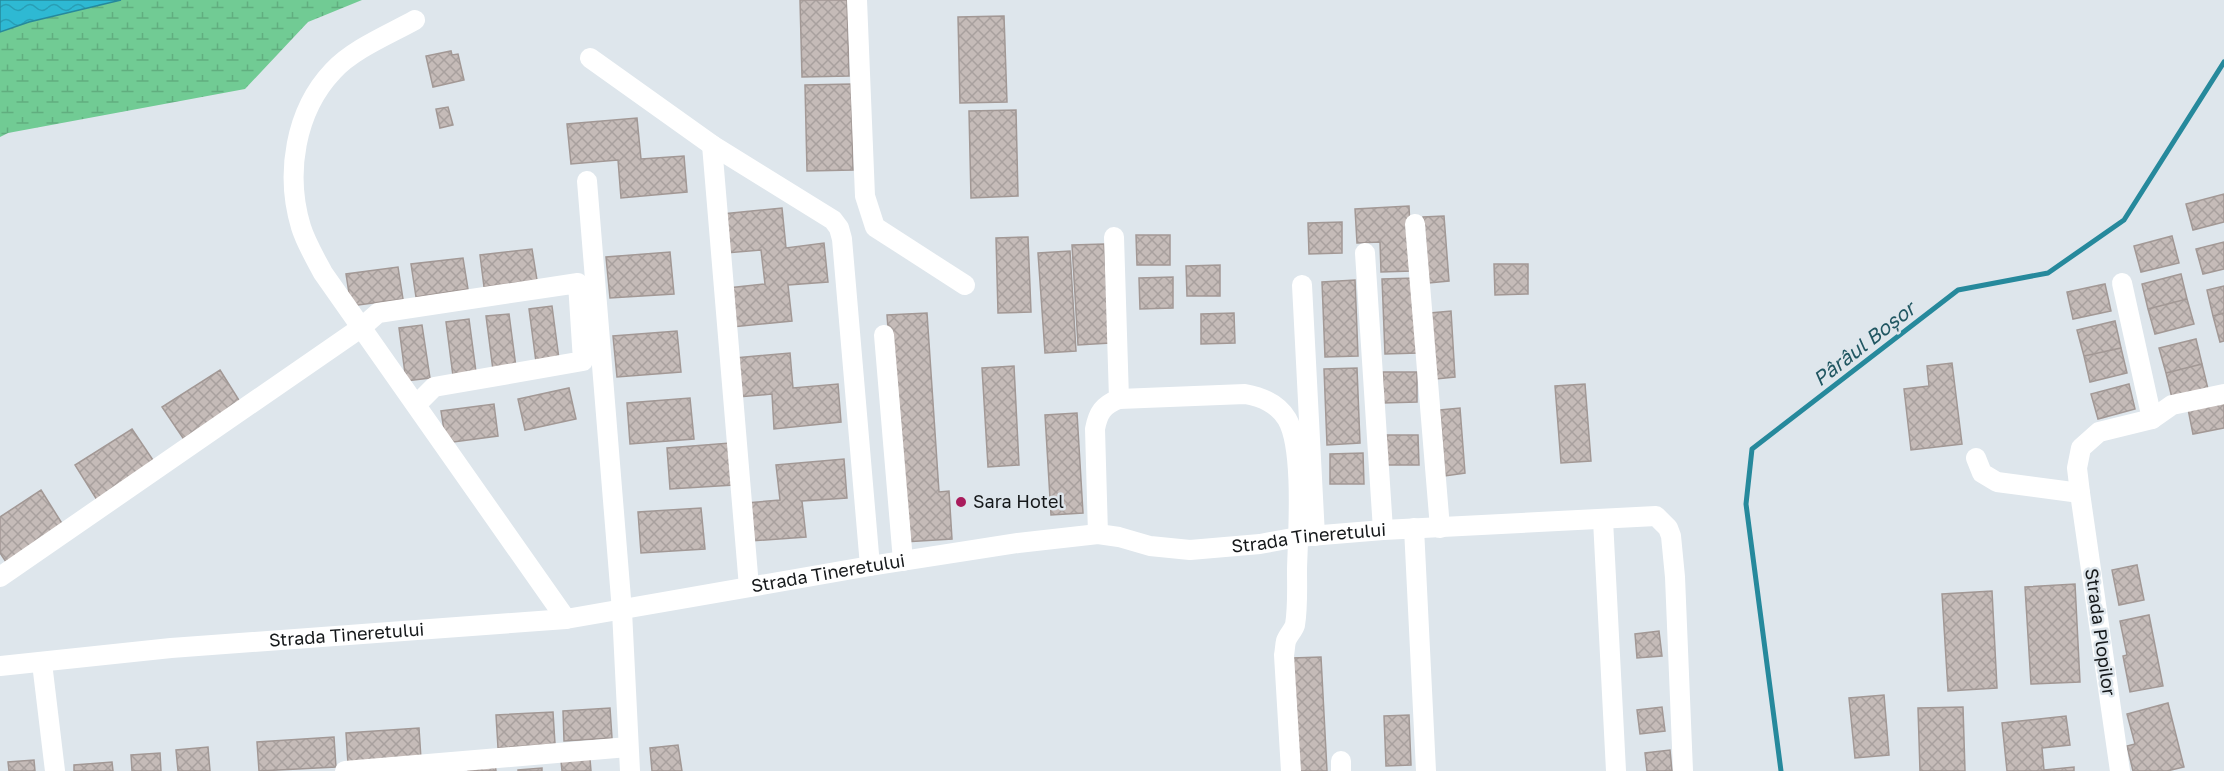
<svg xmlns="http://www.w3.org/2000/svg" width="2224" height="771" font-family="'Golos Text',sans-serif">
  <defs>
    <pattern id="wetland-marsh" width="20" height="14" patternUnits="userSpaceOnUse" patternTransform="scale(1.5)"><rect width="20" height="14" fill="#71cb94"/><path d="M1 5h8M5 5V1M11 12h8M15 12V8" fill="none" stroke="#61ae7f"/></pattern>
    <pattern id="water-waves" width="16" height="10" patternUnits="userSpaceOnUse" patternTransform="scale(1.5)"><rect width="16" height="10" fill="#2eb9d3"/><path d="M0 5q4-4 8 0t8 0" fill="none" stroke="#289eb5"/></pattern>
    <pattern id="building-cross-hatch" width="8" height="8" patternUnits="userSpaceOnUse" patternTransform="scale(1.5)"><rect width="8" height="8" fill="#c5bbb8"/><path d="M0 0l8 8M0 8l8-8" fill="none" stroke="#a8a09e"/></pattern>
  </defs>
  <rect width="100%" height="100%" fill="#dee6ec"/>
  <path fill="url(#wetland-marsh)" d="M0 0H362L308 22 245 89 8 133 0 137Z"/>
  <path fill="url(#water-waves)" stroke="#26899c" stroke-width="1.5" d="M0 0H121L29 22 0 32Z"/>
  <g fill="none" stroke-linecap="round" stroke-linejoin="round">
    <path stroke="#26899c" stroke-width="5" d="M1781 771 1746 504 1752 449 1958 290 2048 273 2124 220 2224 62"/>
  </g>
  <path fill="url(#building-cross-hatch)" stroke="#a29895" stroke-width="1.5" d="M800 0H847L849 76 802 77Z
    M1004 16 1007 102 960 103 958 17Z
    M451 51 452 55 458 54 464 80 433 87 426 56Z
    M851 84 853 170 807 171 805 85Z
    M448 107 453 125 440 128 436 109Z
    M1016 110 1018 196 971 198 969 111Z
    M637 118 641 159 684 156 687 192 621 198 618 160 571 164 567 124Z
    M2224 194V222L2193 230 2186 204Z
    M1409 206 1412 271 1381 272 1380 242 1357 243 1355 209Z
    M782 208 786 248 824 243 828 282 788 285 792 321 732 327 728 288 765 284 761 250 726 253 722 214Z
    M1444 216 1449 281 1429 283 1423 217Z
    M1342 222V253L1309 254 1308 223Z
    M1136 235H1170V265H1137Z
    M2172 236 2179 263 2141 272 2134 246Z
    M1028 237 1031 312 998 313 996 238Z
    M2224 242V269L2203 274 2196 249Z
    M1104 244 1110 343 1078 345 1072 245Z
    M532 249 537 280 484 287 480 255Z
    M1070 251 1076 351 1045 353 1038 253Z
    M670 252 674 294 610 298 606 257Z
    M463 258 468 289 416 297 411 264Z
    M1494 264H1528V294L1495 295Z
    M1220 265V296H1187L1186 266Z
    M398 267 403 299 351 306 346 274Z
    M2181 274 2187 299 2148 309 2142 284Z
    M1173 277V308L1140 309 1139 278Z
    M1415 278 1418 353 1385 354 1382 279Z
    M1355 280 1358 356 1325 357 1322 282Z
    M2105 284 2111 311 2073 319 2067 292Z
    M2224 286V313L2213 316 2207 290Z
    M2187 299 2194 324 2155 334 2148 309Z
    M552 306 559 359 536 362 529 309Z
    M1451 311 1455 377 1436 379 1430 313Z
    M927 313 939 492 949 491 952 539 904 542 887 315Z
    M1234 313 1235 343 1201 344V314Z
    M2224 313V341L2220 342 2213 316Z
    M509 314 516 367 493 370 486 316Z
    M469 319 476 372 453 376 446 322Z
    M2115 321 2121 348 2084 356 2077 330Z
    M422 325 430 378 406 381 399 328Z
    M677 331 681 372 617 377 613 336Z
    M2196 339 2202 364 2166 373 2159 348Z
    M2121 348 2127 373 2090 382 2084 356Z
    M790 353 793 388 838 384 841 422 774 429 772 394 738 397 735 358Z
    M1952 363 1962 444 1911 450 1904 389 1929 386 1927 366Z
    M2202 364 2208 389 2172 398 2166 373Z
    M1014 366 1019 465 988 467 982 368Z
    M1357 368 1360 443 1327 445 1324 369Z
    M220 370 242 405 185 441 162 407Z
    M1383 372H1417V402L1383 403Z
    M1585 384 1591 461 1561 463 1555 386Z
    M2129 384 2135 409 2098 419 2091 394Z
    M569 388 576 419 525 430 518 399Z
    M690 398 694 439 630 444 627 403Z
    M2224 401V428L2193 434 2188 409Z
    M494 404 498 436 446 443 441 411Z
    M1460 408 1465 473 1445 476 1440 410Z
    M1077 413 1083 513 1051 515 1045 415Z
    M132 429 155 463 97 500 75 465Z
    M1385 435H1418L1419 465H1385Z
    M730 443 734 485 670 489 667 448Z
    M1363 453 1364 484H1330V454Z
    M844 459 847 498 802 501 806 537 750 541 746 503 780 500 776 465Z
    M41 490 63 525 6 562 0 553V517Z
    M701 508 705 549 641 553 638 512Z
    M2137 565 2144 600 2119 605 2112 570Z
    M2075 584 2080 682 2031 684 2025 587Z
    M1992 591 1997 688 1948 691 1942 594Z
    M2149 615 2163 686 2130 692 2123 656 2127 655 2120 621Z
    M1659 631 1662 656 1637 658 1635 634Z
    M1321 657 1327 771H1298L1292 658Z
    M1884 695 1889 755 1855 758 1849 698Z
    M2168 703 2184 767 2167 771H2133L2127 746 2135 744 2127 714Z
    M1662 707 1665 731 1640 734 1637 710Z
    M1963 707 1965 771H1920L1918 708Z
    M610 708 612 738 564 741 563 711Z
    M553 712 555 744 498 748 496 715Z
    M1409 715 1411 765 1386 766 1384 716Z
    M2066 716 2070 745 2042 748 2044 770 2074 767V771H2007L2002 723Z
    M419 728 421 759 348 764 346 733Z
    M334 737 336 767 259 771 257 742Z
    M678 745 682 771H652L650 748Z
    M208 747 210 771H178L176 750Z
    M1670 750 1672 771H1647L1645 753Z
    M160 753 161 771H132L131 755Z
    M590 759 591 771H562L561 761Z
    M34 760 35 771H9L8 762Z
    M112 762 113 771H74V765Z
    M495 763 496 771H468V766Z
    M542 768V771H518V770Z"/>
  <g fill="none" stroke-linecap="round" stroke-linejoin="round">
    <g stroke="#fff" stroke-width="20">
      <path d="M857 0 865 196 875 227 965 285"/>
      <path d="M415 20C390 34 353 49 333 71 295 111 285 174 301 227 306 243 315 258 323 273L566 619"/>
      <path d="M590 58 712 145 833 220 839 228 842 239 870 566"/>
      <path d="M712 145 749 587"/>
      <path d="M587 181 622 611 630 771"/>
      <path d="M1415 224 1440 528"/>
      <path d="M1114 237 1119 399"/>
      <path d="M1365 253 1383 530"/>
      <path d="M2122 283 2152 419"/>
      <path d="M1302 285 1315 536"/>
      <path d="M884 335 903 561"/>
      <path d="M1976 458 1982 473 1997 482 2080 493"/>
      <path d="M1603 520 1616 771"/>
      <path d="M1414 528 1426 771"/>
      <path d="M1098 534 1095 429C1098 413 1103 405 1119 399L1245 394C1262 397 1277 403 1287 419 1304 448 1298 533 1297 569 1297 588 1298 607 1295 625 1293 631 1288 635 1286 641 1285 645 1285 650 1284 655L1291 771"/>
      <path d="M0 577 362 327 378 313 578 283 583 361 434 387 417 404"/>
      <path d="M42 663 55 771"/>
      <path id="s1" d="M0 666 171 648 566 619 870 566 1018 543 1098 534 1119 537 1150 546 1190 550 1260 544 1298 537 1383 530 1656 516 1668 528 1671 536 1675 577 1683 771"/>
      <path d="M1341 761V771"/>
      <path d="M345 771 628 747"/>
      <path d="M2120 771 2080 493 2077 468 2081 448 2099 432 2152 419 2172 405 2224 394"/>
    </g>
  </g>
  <circle fill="#a91c5c" stroke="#dee6ec" stroke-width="2" cx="961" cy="502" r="6"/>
  <g text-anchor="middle" stroke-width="5" stroke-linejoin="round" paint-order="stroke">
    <g font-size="18" fill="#15181a" stroke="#dee6ec" text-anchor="start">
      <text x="973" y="508">Sara Hotel</text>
    </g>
    <g font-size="18" fill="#15181a" stroke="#dee6ec">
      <text dy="6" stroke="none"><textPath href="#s1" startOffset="1320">Strada Tineretului</textPath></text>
      <text dy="6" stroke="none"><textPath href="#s1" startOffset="834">Strada Tineretului</textPath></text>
      <text transform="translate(2100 632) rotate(82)" y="6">Strada Plopilor</text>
      <text dy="6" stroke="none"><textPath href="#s1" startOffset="348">Strada Tineretului</textPath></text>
    </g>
    <g font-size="20" font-style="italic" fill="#215762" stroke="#dee6ec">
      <text transform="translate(1864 344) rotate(-38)" y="7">Pârâul Boșor</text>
    </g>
  </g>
</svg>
